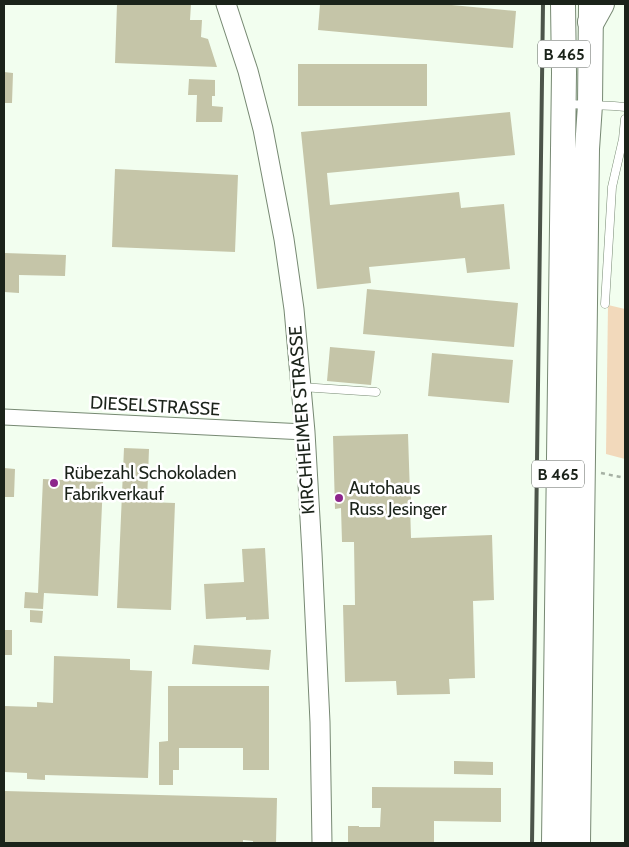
<svg xmlns="http://www.w3.org/2000/svg" width="629" height="847" font-family="Cabin,sans-serif">
  <rect width="100%" height="100%" fill="#f2feef"/>
  <path fill="#f2d9bb" d="M608 305 625 309V459L606 454Z"/>
  <path fill="#c5c5a8" d="M117 4H191L190 20H202L201 37 208 39 217 67 115 63Z
    M320 4H441L516 11 513 48 318 30Z
    M298 64H427V106H298Z
    M4 72 13 73 12 103H4Z
    M189 79 215 80V96H212V106L223 107 222 122H196L197 95H188Z
    M510 112 515 155 327 173 330 205 459 192 461 208 504 204 510 269 467 273 465 258 369 267 371 283 317 289 301 132Z
    M115 169 238 175 235 252 112 247Z
    M4 253 66 255 65 276 19 275V293L4 292Z
    M367 289 518 303 514 347 363 334Z
    M330 347 375 351 371 385 327 381Z
    M432 353 513 360 509 403 428 396Z
    M408 434 410 495H411V504H410L411 538 492 535 494 600 473 601 475 678 449 679 450 694 397 695 396 681 345 682 343 605H355L354 542H342L341 508 335 509 333 436Z
    M124 448 149 449 147 502 175 503 171 610 117 608Z
    M4 468 15 469 14 497H4Z
    M43 479 103 482 98 596 44 593 43 609 24 608 25 592 38 593Z
    M265 548 269 619 246 620V617L206 619 204 584 244 582 242 549Z
    M30 610 43 611 42 623 30 622Z
    M4 630H12V655H4Z
    M194 645 271 650 269 670 192 664Z
    M54 656 130 659V670L152 671 148 778 45 775V780L27 779V773L4 772V706L37 707V702L53 703Z
    M168 686H269V770H243V748H179V770H173V785H159V742L168 741Z
    M454 761 493 762V775L454 774Z
    M372 787 501 788V822L434 821V843H348V826H359V827H380L381 808H372Z
    M4 791 277 798 276 843H253V841L243 840V843H4Z"/>
  <g fill="none" stroke-linecap="round" stroke-linejoin="round">
    <g stroke="#778973" stroke-width="9">
      <path id="service" d="M567 104 614 106 625 107
        M605 304 612 187 623 139 625 119
        M301 387 376 392"/>
    </g>
    <g stroke="#778973" stroke-width="17">
      <path id="minor" d="M4 417 305 432"/>
    </g>
    <g stroke="#778973" stroke-width="21">
      <path id="tertiary" d="M226 4 248 71 263 129 284 239 294 309 305 432 312 553 320 722 322 843"/>
    </g>
    <g stroke="#778973" stroke-width="26">
      <path id="primary" d="M554 843 564 73 563 4
        M578 843 587 149 590 105 591 4"/>
    </g>
    <g stroke="#778973" stroke-width="28">
      <path id="motorway" d="M591 22 601 4"/>
    </g>
    <path stroke="#a6b1a4" stroke-width="2.5" stroke-dasharray="4 4" stroke-linecap="butt" d="M601 473 625 478"/>
    <use href="#service" stroke="#fff" stroke-width="8"/>
    <use href="#minor" stroke="#fff" stroke-width="15"/>
    <use href="#tertiary" stroke="#fff" stroke-width="19"/>
    <use href="#primary" stroke="#fff" stroke-width="24"/>
    <use href="#motorway" stroke="#fff" stroke-width="26"/>
    <path stroke="#4b5449" stroke-width="4" d="M532 843 543 4"/>
  </g>
  <g fill="#8d268c" stroke="#fff" stroke-width="2">
    <circle cx="54" cy="483" r="5"/>
    <circle cx="339" cy="498" r="5"/>
  </g>
  <g text-anchor="middle" stroke-width="5" stroke-linejoin="round" paint-order="stroke">
    <g fill="#fff" stroke="#5f655f" stroke-width="1">
      <rect x="538" y="40.5" width="52" height="27" rx="4"/>
      <rect x="532" y="460.5" width="52" height="27" rx="4"/>
    </g>
    <g font-size="16" font-weight="bold" fill="#1b231a">
      <text x="564" y="60">B 465</text>
      <text x="558" y="480">B 465</text>
    </g>
    <g font-size="18" fill="#1b231a" stroke="#fff">
      <text transform="translate(155 406) rotate(3)" y="6">DIESELSTRASSE</text>
      <text transform="translate(302 420) rotate(-94)" y="6">KIRCHHEIMER STRASSE</text>
    </g>
    <g font-size="18" fill="#1b231a" stroke="#fff" text-anchor="start">
      <text x="64" y="479">Rübezahl Schokoladen<tspan x="64" dy="21">Fabrikverkauf</tspan></text>
      <text x="349" y="494">Autohaus<tspan x="349" dy="21">Russ Jesinger</tspan></text>
    </g>
  </g>
  <rect width="629" height="847" fill="none" stroke="#1b231a" stroke-width="10"/>
</svg>
